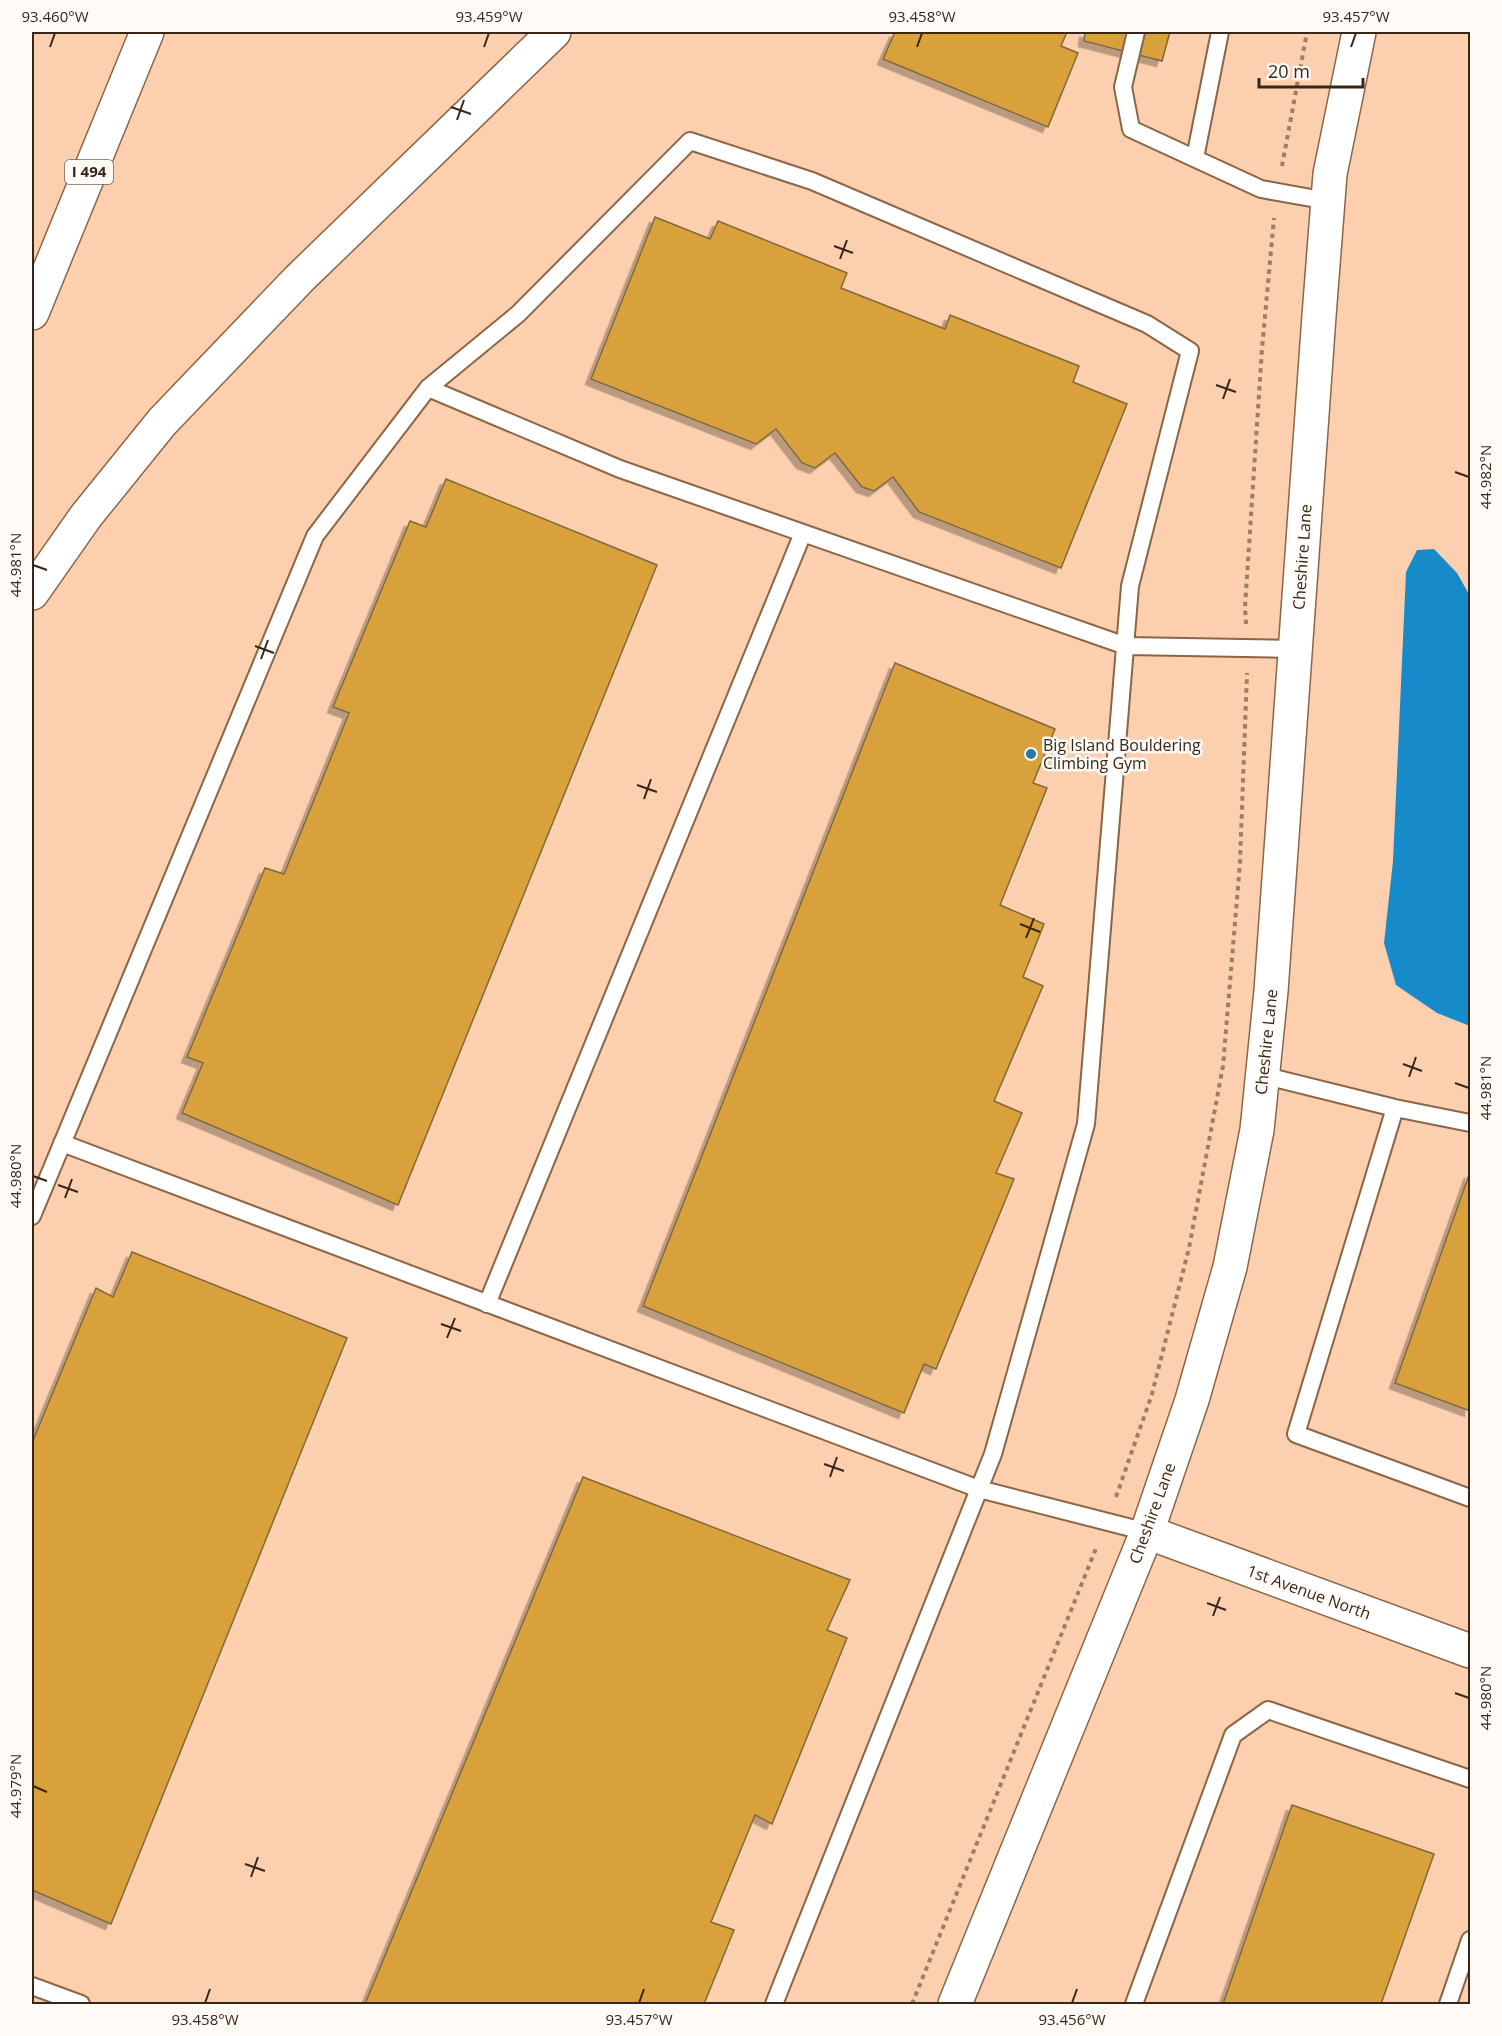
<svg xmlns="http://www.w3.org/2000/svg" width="1502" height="2036" font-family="'Open Sans',sans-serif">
  <defs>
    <filter id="shadow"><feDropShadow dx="-5.5" dy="5.5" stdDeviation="0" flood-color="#0004"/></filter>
  </defs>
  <rect width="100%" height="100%" fill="#fcd0ae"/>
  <path fill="#178bc9" d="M1434 549 1457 573 1470 596V1026L1437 1013 1396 985 1384 943 1393 861 1406 572 1417 550Z"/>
  <path fill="#d8a13b" stroke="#81683d" stroke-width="1.5" filter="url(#shadow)" d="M895 32H1067L1061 46 1078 53 1048 127 883 59Z
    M1085 32H1170L1162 61 1084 41Z
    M655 217 710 239 718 221 847 273 841 288 945 329 950 315 1079 366 1073 382 1127 404 1061 568 919 512 893 477 874 491 862 487 835 453 815 468 802 463 776 429 756 444 591 379Z
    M446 479 657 565 398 1205 182 1113 203 1063 187 1057 265 868 284 874 349 713 333 707 410 521 426 527Z
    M895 663 1055 729 1033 783 1047 788 1000 905 1044 924 1023 977 1043 986 994 1101 1022 1113 996 1173 1014 1179 936 1369 924 1364 904 1413 643 1306Z
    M1470 1172V1411L1395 1383Z
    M132 1252 347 1338 111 1924 32 1890V1490L33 1485 32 1484V1443L96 1288 113 1297Z
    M583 1477 850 1580 827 1630 847 1638 772 1824 755 1815 711 1922 734 1930 704 2004H365Z
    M1292 1805 1434 1854 1381 2004H1223Z"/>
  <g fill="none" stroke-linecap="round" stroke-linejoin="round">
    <g stroke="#8c6546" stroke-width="20">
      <path id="lane" d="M1136 32 1123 87 1131 129 1261 189 1328 201
        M1195 158 1220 32
        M428 388 620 469 1126 646 1295 649
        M1262 1075 1395 1108 1470 1123
        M1395 1108 1296 1434 1470 1498
        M62 1143 979 1489 1147 1532
        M32 1216 315 536 428 388 518 314 690 141 812 181 1147 324 1190 351 1130 586 1086 1124 993 1454 774 2004
        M487 1304 803 533
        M32 1986 81 2004
        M1134 2004 1233 1735 1268 1710 1470 1779
        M1448 2004 1470 1940"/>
    </g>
    <g stroke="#8c6546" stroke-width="36">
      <path id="street" d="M1147 1532 1470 1651"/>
    </g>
    <g stroke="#8c6546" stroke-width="36">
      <path id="secondary" d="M955 2004 1147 1532 1192 1400 1230 1267 1257 1130 1271 991 1319 316 1330 174 1359 32"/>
    </g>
    <g stroke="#8c6546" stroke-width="36">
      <path id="highway" d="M32 313 147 32
        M32 593 86 516 162 422 299 279 554 32"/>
    </g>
    <path stroke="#9d7e66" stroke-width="4" stroke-dasharray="4.5 4.5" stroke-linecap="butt" d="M1282 166 1307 32
      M1246 624 1245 607 1262 349 1274 218
      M1116 1497 1152 1394 1189 1248 1223 1066 1240 863 1247 673
      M912 2004 1097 1546"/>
    <use href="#lane" stroke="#fff" stroke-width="16"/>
    <use href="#street" stroke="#fff" stroke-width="33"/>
    <use href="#secondary" stroke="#fff" stroke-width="33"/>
    <use href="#highway" stroke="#fff" stroke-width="33"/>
  </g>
  <path fill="none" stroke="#372619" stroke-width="2" d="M50 47 55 33M484 47 489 33M917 47 922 33M1351 47 1356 33M451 107 471 114M457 120 464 100M834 246 853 253M840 259 847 240M1216 385 1236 392M1223 399 1230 379M1455 472 1469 477M33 565 47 570M255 646 274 653M261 659 268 640M637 785 657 792M644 799 651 779M1020 924 1040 932M1026 938 1034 918M1403 1064 1422 1071M1409 1077 1416 1057M1455 1083 1469 1088M33 1176 47 1181M58 1185 78 1192M65 1198 72 1179M441 1324 461 1331M447 1338 455 1318M824 1464 844 1471M830 1477 837 1457M1207 1603 1226 1610M1213 1616 1220 1597M1455 1693 1469 1698M33 1786 47 1792M245 1864 265 1871M251 1877 258 1857M205 2003 210 1989M639 2003 644 1989M1072 2003 1077 1989"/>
  <circle fill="#2779aa" stroke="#fefaf6" stroke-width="2" cx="1031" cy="754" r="6"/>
  <g text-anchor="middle" stroke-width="5" stroke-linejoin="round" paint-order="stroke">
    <rect fill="#fefaf6" stroke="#73665b" stroke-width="1.5" x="65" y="160" width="48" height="24" rx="4.5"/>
    <g font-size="15" font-weight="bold" fill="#372619">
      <text x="89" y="177">I 494</text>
    </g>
    <g font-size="16" fill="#372619" stroke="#fefaf6">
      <text transform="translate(1302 557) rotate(-86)" y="6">Cheshire Lane</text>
      <text transform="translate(1266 1042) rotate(-84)" y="6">Cheshire Lane</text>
      <text transform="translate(1152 1513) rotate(-70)" y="6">Cheshire Lane</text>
      <text transform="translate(1309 1592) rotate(20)" y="6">1st Avenue North</text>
    </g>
    <g font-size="16" fill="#372619" stroke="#fefaf6" text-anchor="start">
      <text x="1043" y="751">Big Island Bouldering<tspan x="1043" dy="18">Climbing Gym</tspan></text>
    </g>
  </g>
  <rect width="1502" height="2036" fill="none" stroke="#fefaf6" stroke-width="66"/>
  <path d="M1259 78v9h104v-9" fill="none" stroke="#372619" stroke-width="3"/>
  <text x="1268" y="78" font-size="18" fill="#372619" stroke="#fefaf6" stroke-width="4.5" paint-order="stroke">20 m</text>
  <rect x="33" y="33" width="1436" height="1970" fill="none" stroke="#372619" stroke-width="2"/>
  <g font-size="15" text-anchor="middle" fill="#372619">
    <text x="55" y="22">93.460°W</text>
    <text x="489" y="22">93.459°W</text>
    <text x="922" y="22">93.458°W</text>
    <text x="1356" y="22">93.457°W</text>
    <text transform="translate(1486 477) rotate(-90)" y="5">44.982°N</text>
    <text transform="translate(16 565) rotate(-90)" y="5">44.981°N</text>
    <text transform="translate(1486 1088) rotate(-90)" y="5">44.981°N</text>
    <text transform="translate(16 1176) rotate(-90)" y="5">44.980°N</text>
    <text transform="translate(1486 1698) rotate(-90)" y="5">44.980°N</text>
    <text transform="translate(16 1786) rotate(-90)" y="5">44.979°N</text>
    <text x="205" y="2025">93.458°W</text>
    <text x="639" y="2025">93.457°W</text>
    <text x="1072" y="2025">93.456°W</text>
  </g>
</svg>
